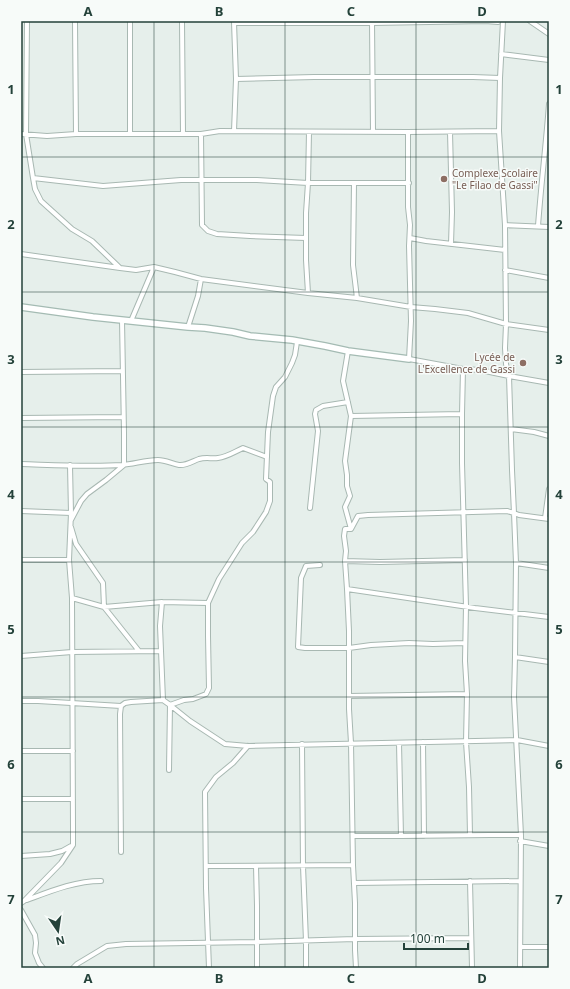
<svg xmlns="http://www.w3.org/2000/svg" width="570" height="989" font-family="'Noto Sans',sans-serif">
  <rect width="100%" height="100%" fill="#e6efeb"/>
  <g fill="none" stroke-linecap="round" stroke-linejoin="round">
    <g stroke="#a8b8b2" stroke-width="6">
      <path id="street" d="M27 21 26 134 33 178 103 186 181 180H257L308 183H409
        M75 21 76 134
        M182 21 183 134
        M372 21 373 132
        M503 21 500 78 499 131 505 225 506 324 505 348 506 364 509 376 512 470 514 513 516 563 515 657 514 697 521 835 520 968
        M530 21 549 34
        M234 22 236 79 234 131
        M234 23H373L485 21 498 22V21
        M501 54 549 60
        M236 79 314 77H473L500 78
        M408 132V207L410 225 409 246 411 321 409 359 463 369 480 370 509 376 549 383
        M450 132 452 212 451 244
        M21 134 47 136 76 134H201L220 131 408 132 499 131
        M130 134V21
        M201 134 202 225 208 231 217 234 250 236 306 238
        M33 178 35 189 41 201 72 229 92 241 120 268 136 270 154 267 175 272 201 279 308 293 357 298 411 307 435 309 468 313 506 324 549 330
        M354 183 353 265 357 298
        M505 225 549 227
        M538 226C541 185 546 145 549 104
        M410 238 426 241 505 250
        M21 254 120 268
        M505 270 549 278
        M308 293 306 260V213L308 183 309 132
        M131 321 154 267
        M188 327 198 296 201 279
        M348 351 343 381 351 416 345 461 347 475V486L350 496 345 507 351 529
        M463 369 462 414V463L466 606 465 661 467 694 466 742 469 787 470 835
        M21 372 123 371
        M351 416 462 414
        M21 418 123 417
        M511 429 534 432 549 436
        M21 464C54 465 89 467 122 465 134 464 146 460 158 460 166 460 172 464 179 465 186 466 193 461 199 459 206 457 212 459 218 458 227 457 234 452 243 448L267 457
        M310 508 318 431 315 414 316 410 323 406 348 402
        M21 511 71 513
        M545 518 549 489
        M71 520 81 501 87 494 106 480 124 465V433L122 320
        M71 527 76 544 103 583 104 607 139 651
        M21 560H69
        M345 561 380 562 465 560
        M516 563 549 568
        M320 565 306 566 301 578 298 647 305 648H349L371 645 409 643 433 644 465 643
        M347 589 475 608 549 617
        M72 598 104 607 162 602 208 603
        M162 602 160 626 163 700
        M21 656 72 652 161 651
        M515 657 549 662
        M349 696 467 694
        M21 701H38L121 706 125 703 131 702 163 700 170 705 190 721 225 744 248 746 517 740 549 746
        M170 705 184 700 193 699 201 696 206 694 209 688 208 636V603L219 579 242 543 253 532 266 512 270 501V482L266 479 268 432 273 396 276 387 285 377 292 363 295 355 297 342
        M423 742 424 836
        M399 743 401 836
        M302 744 303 866 306 941V968
        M21 751H73
        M169 770 170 705
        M21 799H73
        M353 836H401L490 835H521
        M520 841 549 846
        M121 852 120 714 121 706
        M21 856 50 854 62 851 71 846
        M206 866 353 865
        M256 866 257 906V968
        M470 881 472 968
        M354 883 520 881
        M27 900C51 891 75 881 101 881
        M21 903 24 901 61 863 73 845V827L72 598 69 560 71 513 70 465
        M21 910 35 935 36 943 35 953 39 963 43 968
        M521 947H549
        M73 968 77 964 107 946 126 944 256 942 355 939 471 938
        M209 968 206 888 205 792 216 777 233 763 248 746
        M356 968 355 950V903L353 865 351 743 349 709V631L347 589 345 561 346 551 344 536 345 529H351L358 516 368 515 507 511 514 513 519 515 549 519"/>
    </g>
    <g stroke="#a4bbb3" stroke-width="8">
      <path id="secondary" d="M21 307 93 317 188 327 205 328 233 332 250 336 292 340 325 346 348 351 409 359"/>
    </g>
    <use href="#street" stroke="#fff" stroke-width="4"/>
    <use href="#secondary" stroke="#fff" stroke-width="5.5"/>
  </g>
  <path fill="none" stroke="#24423a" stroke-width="1" stroke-opacity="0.55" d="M154 21V968M285 21V968M416 21V968M21 157H549M21 292H549M21 427H549M21 562H549M21 697H549M21 832H549"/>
  <g fill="#8d6e63" stroke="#f7fbf9" stroke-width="1.5">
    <circle cx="444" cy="179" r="4"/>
    <circle cx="523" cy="363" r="4"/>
  </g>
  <g text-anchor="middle" stroke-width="3" stroke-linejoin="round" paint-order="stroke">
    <g font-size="10" fill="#785e54" stroke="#f7fbf9" text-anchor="start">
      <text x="452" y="177">Complexe Scolaire<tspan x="452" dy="12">"Le Filao de Gassi"</tspan></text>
      <text x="515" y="361" text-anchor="end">Lycée de<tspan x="515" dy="12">L'Excellence de Gassi</tspan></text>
    </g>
  </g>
  <rect width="570" height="989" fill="none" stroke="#f7fbf9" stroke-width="44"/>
  <g transform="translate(58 931) rotate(167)" stroke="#f7fbf9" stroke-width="3" paint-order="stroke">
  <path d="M0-3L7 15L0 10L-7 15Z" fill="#24423a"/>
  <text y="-6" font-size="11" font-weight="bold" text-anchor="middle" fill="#24423a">N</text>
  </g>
  <path d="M404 943v6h64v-6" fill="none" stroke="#24423a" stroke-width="2"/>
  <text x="410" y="943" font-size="12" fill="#24423a" stroke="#f7fbf9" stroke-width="3" paint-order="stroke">100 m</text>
  <rect x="22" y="22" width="526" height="945" fill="none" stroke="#24423a" stroke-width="1.5"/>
  <g font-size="13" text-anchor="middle" font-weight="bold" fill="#24423a">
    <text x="88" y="16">A</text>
    <text x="219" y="16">B</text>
    <text x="351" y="16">C</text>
    <text x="482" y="16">D</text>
    <text x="11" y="94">1</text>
    <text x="559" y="94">1</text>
    <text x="11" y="229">2</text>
    <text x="559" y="229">2</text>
    <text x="11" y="364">3</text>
    <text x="559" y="364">3</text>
    <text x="11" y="499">4</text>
    <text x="559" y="499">4</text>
    <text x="11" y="634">5</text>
    <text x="559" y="634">5</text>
    <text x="11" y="769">6</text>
    <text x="559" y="769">6</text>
    <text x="11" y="904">7</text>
    <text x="559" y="904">7</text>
    <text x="88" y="983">A</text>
    <text x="219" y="983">B</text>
    <text x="351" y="983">C</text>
    <text x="482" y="983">D</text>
  </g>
</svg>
